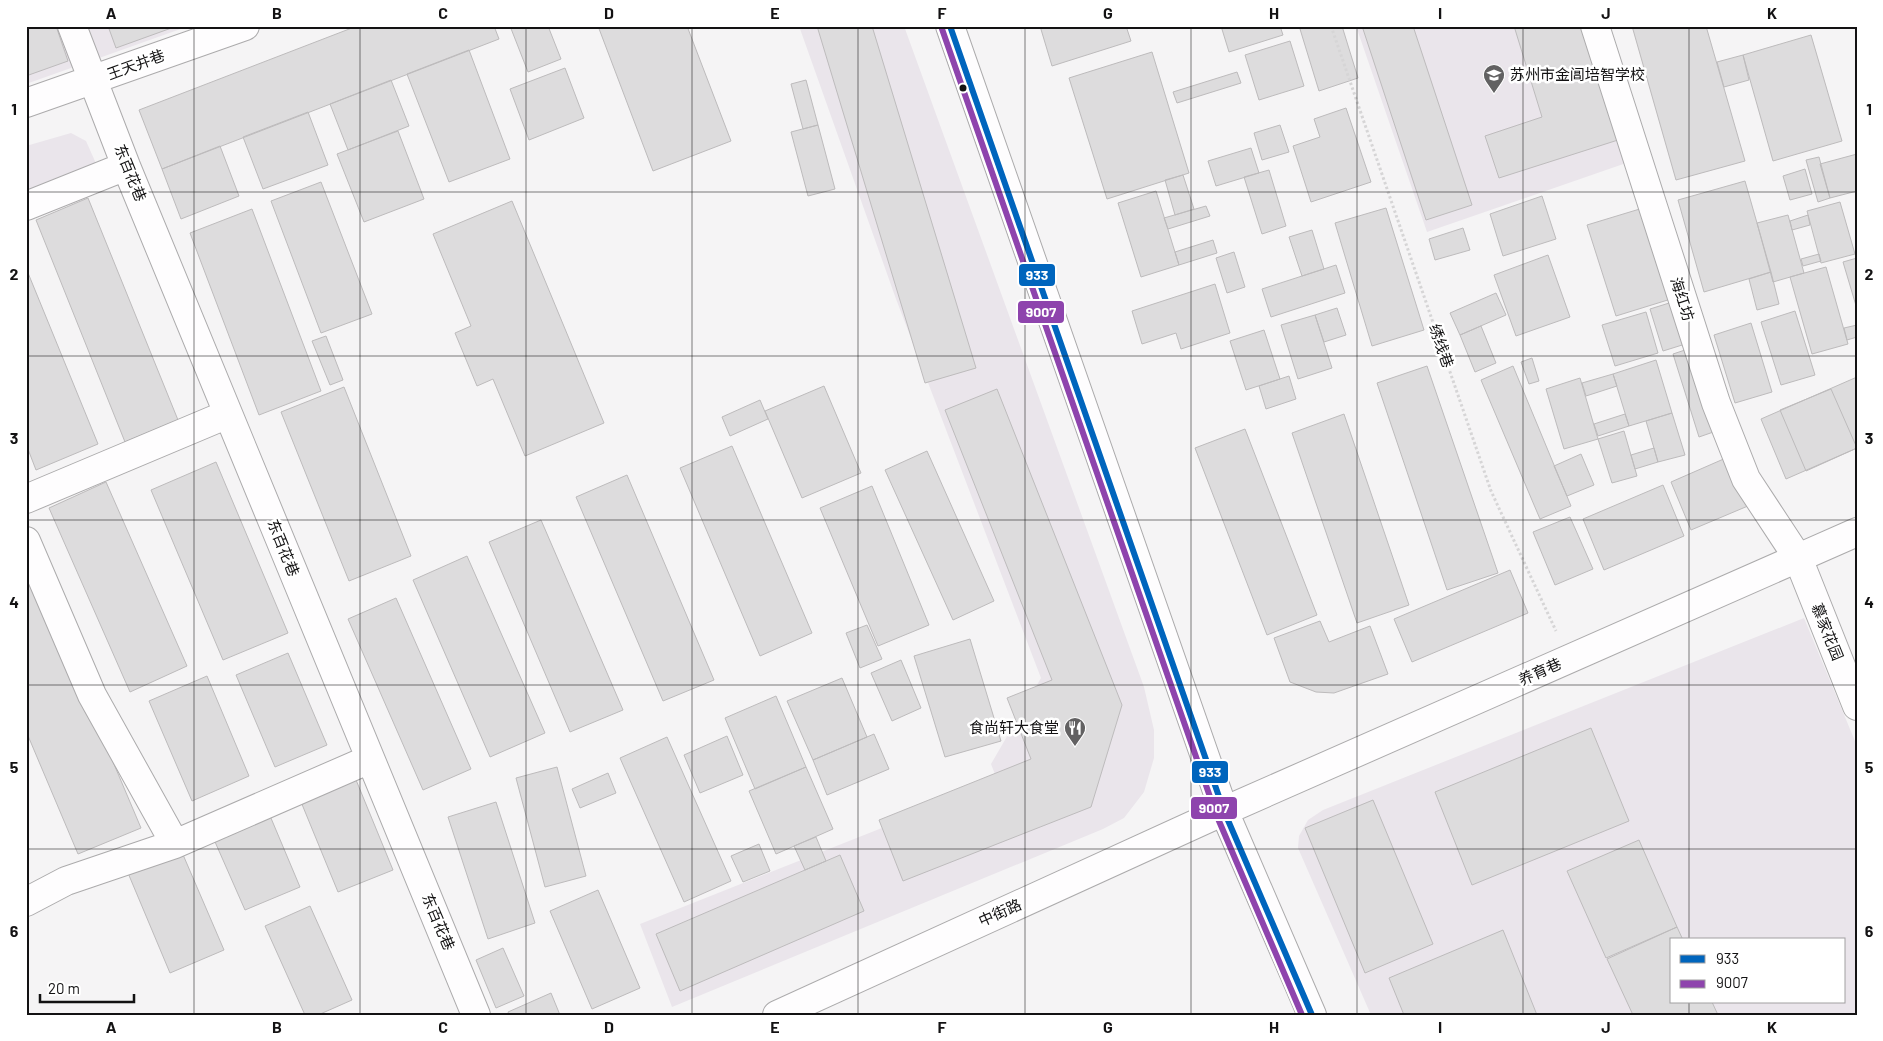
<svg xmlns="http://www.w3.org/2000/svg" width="1883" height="1041" font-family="Barlow,'Noto Sans SC',sans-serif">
  <rect width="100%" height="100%" fill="#f5f4f5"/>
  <path fill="#eae5eb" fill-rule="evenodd" d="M26 26H189L26 84Z
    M799 26H904L1144 687 1154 730V758L1144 792 1124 818 1103 829 672 1007 640 924 998 782 991 764 1041 678 896 299Z
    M1356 26H1585L1632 161 1427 232Z
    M71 133 86 141 98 168 26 193V146Z
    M1804 618 1857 746V1015H1371L1298 848 1299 836 1308 820 1323 810ZM1672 940H1844V1002H1672Z"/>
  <path fill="#dddcdd" stroke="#bdbbbc" d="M26 26H56L68 61 26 76Z
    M108 26H177L116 48Z
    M357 26H494L499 39 162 169 139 110Z
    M510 26H548L561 59 528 72Z
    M598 26H687L731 141 653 171Z
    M817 26H872L976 368 925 383Z
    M1040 26H1126L1131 41 1052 66Z
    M1221 26H1280L1283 35 1229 52Z
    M1309 26H1342L1358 78 1319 91 1300 29Z
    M1362 26H1413L1472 205 1426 220Z
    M1514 26H1583L1618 140 1499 178 1485 136 1542 117Z
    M1632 26H1706L1745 161 1676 180Z
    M1811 35 1842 141 1773 161 1743 55Z
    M1290 41 1304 86 1259 100 1245 55Z
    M469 50 510 159 449 182 407 74Z
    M1152 52 1189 173 1107 199 1069 78Z
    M1743 55 1749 80 1724 87 1717 62Z
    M565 68 584 118 529 140 510 89Z
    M1237 72 1241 83 1177 103 1173 92Z
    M391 80 409 126 348 150 330 104Z
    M806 80 818 125 803 129 791 84Z
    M1346 108 1371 182 1311 202 1293 146 1320 137 1314 119Z
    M308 112 328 165 263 189 243 137Z
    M818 125 835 189 808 196 791 132Z
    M1280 125 1289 152 1262 160 1254 133Z
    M398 131 424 199 364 222 337 154Z
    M220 146 239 196 181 219 162 169Z
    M1251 148 1259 173 1216 186 1208 161Z
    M1857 154V191L1830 198 1820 164Z
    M1819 157 1830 198 1818 202 1806 160Z
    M1805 169 1812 194 1790 200 1783 176Z
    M1269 170 1286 226 1262 234 1244 177Z
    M1183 175 1194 209 1175 215 1165 180Z
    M1745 181 1771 272 1704 292 1678 200Z
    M321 182 372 314 321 333 271 201Z
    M1156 191 1179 265 1141 277 1118 203Z
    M1542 196 1556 239 1503 256 1490 214Z
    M88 198 178 420 125 442 36 220Z
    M512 201 604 423 525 456 493 379 477 386 455 333 471 326 433 234Z
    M1840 202 1855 254 1821 263 1807 211Z
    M1206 206 1210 216 1168 229 1164 218Z
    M1386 208 1424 330 1372 346 1335 223Z
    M1643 208 1671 299 1616 316 1587 225Z
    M252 209 321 391 259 415 190 233Z
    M1788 215 1804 273 1773 282 1757 223Z
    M1808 215 1810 225 1792 230 1790 221Z
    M1463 228 1470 250 1435 260 1429 239Z
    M1312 230 1324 269 1302 276 1289 237Z
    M1213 240 1217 253 1179 265 1175 252Z
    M1234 252 1245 287 1227 293 1216 258Z
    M1819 254 1821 261 1803 266 1801 259Z
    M1548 255 1570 317 1516 336 1494 275Z
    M1857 258V309L1843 262Z
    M1336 265 1345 293 1271 317 1262 289Z
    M1826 267 1848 344 1812 354 1790 277Z
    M26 268 98 444 36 470 26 444Z
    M1771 272 1779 304 1757 310 1749 279Z
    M1215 284 1230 333 1181 349 1176 333 1142 344 1132 311Z
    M1496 293 1506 315 1460 335 1450 313Z
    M1682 299 1695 341 1663 351 1650 309Z
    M1337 308 1346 335 1324 342 1315 315Z
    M1795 311 1815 375 1781 385 1761 322Z
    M1646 312 1658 353 1615 366 1602 325Z
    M1315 315 1332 368 1298 379 1281 325Z
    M1751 323 1772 392 1735 403 1714 335Z
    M1857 325V337L1847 340 1844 328Z
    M1481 326 1496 363 1475 372 1460 335Z
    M1264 330 1280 379 1246 390 1230 341Z
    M326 336 343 380 330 385 312 341Z
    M1697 346 1722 429 1699 437 1673 354Z
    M1532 358 1539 381 1529 384 1521 362Z
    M1656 360 1672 413 1629 426 1613 374Z
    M1427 366 1498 573 1447 590 1377 383Z
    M1513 366 1571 506 1540 519 1481 380Z
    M1613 374 1617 386 1586 396 1582 383Z
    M1289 376 1296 399 1266 409 1259 386Z
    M1857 377V448L1786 479 1761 419Z
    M1580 378 1598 439 1564 449 1546 389Z
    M824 386 861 473 802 498 765 411Z
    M344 387 411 556 349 581 281 412Z
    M997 389 1122 705 1091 807 903 881 879 820 1031 759 1007 698 1052 680 945 410Z
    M1831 389 1857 448 1806 471 1780 410Z
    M760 400 768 419 730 436 722 417Z
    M1672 413 1685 455 1658 462 1646 421Z
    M1344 414 1409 605 1357 623 1292 433Z
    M1625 414 1629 426 1598 436 1594 424Z
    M1245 429 1317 615 1267 635 1195 448Z
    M1624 431 1637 476 1612 483 1598 439Z
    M732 446 812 633 760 656 680 468Z
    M1654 448 1658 462 1635 469 1631 455Z
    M927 451 994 601 953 620 885 470Z
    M1581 454 1594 485 1567 496 1554 466Z
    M1735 454 1755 503 1691 530 1671 482Z
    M216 462 288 633 223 660 151 490Z
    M627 475 714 680 663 701 576 497Z
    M106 482 187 666 130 692 49 508Z
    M1663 485 1684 536 1604 570 1583 519Z
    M872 486 929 625 878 646 820 508Z
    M1570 517 1593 569 1555 585 1533 532Z
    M541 520 623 710 570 732 489 542Z
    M467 556 545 733 490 757 413 580Z
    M26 561H28L141 828 78 854 26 731Z
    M1510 570 1528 613 1412 662 1394 619Z
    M396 598 471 769 423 790 348 619Z
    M1320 621 1329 642 1370 626 1388 674 1334 693 1316 692 1290 682 1274 638Z
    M867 625 882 659 860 668 846 633Z
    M970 639 1001 741 945 757 914 656Z
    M288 653 327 745 275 767 236 675Z
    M901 660 921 708 892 721 871 673Z
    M207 676 249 776 192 801 149 701Z
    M842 678 867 737 813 760 787 701Z
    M776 696 806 767 755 789 725 718Z
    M1591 728 1629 821 1472 885 1435 792Z
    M874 734 889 769 827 795 813 760Z
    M727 736 743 775 700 793 684 755Z
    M667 737 731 881 684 902 620 758Z
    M557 767 586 876 545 887 516 778Z
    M806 767 833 829 776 854 749 791Z
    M608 773 616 793 580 808 572 789Z
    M354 775 393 870 338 892 299 797Z
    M1373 800 1433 944 1365 973 1305 828Z
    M496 802 535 923 488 939 448 817Z
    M268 811 300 887 245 910 212 835Z
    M816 837 826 861 805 870 794 846Z
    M1639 840 1677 927 1606 958 1567 871Z
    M759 844 770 871 743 882 731 856Z
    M181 850 224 950 170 973 128 873Z
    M840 855 864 911 680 991 656 934Z
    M598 890 640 988 592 1009 550 911Z
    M310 906 352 1000 318 1015H305L265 926Z
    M1677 927 1683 940H1672V1002H1712L1718 1015H1633L1607 959Z
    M1503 930 1537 1015H1404L1389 978Z
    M503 948 524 996 496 1008 476 960Z
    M551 993 560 1015H509L508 1012Z"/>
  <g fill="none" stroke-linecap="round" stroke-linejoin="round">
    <g stroke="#acabac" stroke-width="30">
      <path id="minor" d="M72 26 126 166 476 1015
        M1595 26 1716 403 1746 479 1798 558 1857 706
        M26 103 245 26
        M26 206 126 166
        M26 499 228 414
        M26 541 92 695 175 844
        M26 902 66 881 175 844 370 759"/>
    </g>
    <g stroke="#acabac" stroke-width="30">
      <path id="major" d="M950 26 1224 811 1312 1015
        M777 1015 1224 811 1857 532"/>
    </g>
    <path stroke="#d6d5d6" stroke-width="3" stroke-dasharray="2.5 2.5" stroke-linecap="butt" d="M1331 26 1491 491 1556 631"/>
    <use href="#minor" stroke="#fefdfe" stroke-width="28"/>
    <use href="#major" stroke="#fefdfe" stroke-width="28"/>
    <g stroke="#fff" stroke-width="10">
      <path id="bus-1" d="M950 26 1224 811 1312 1015"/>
    </g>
    <g stroke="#fff" stroke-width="10">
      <path id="bus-2" d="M942 29 1216 814 1302 1015"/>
    </g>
    <use href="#bus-1" stroke="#0065bd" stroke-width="6"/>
    <use href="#bus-2" stroke="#8e44ad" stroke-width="6"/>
  </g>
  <path fill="none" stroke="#131213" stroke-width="1" stroke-opacity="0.55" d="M194 26V1015M360 26V1015M526 26V1015M692 26V1015M858 26V1015M1025 26V1015M1191 26V1015M1357 26V1015M1523 26V1015M1689 26V940M26 192H1857M26 356H1857M26 520H1857M26 685H1857M26 849H1857M1689 1002V1015"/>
  <defs>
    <g id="school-pin" transform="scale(1.125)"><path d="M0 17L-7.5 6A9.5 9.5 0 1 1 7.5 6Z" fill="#626162" stroke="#fff"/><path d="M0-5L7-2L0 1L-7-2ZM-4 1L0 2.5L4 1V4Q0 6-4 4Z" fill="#fff"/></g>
    <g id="restaurant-pin" transform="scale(1.125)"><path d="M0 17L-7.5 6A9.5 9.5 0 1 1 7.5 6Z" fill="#626162" stroke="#fff"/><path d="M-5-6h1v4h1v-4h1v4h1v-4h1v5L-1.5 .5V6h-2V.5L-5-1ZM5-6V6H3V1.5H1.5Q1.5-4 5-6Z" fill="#fff"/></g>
  </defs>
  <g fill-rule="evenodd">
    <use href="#school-pin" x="1494" y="75"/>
    <use href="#restaurant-pin" x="1075" y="728"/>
  </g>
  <circle fill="#131213" stroke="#fff" stroke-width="2" cx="963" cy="88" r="4.5"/>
  <g text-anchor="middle" stroke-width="5" stroke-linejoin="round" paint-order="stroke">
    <g font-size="15" fill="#131213" stroke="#fff">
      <text transform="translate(136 65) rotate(-20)" y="5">王天井巷</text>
      <text transform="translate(130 173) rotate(68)" y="5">东百花巷</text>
      <text transform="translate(1682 299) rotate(72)" y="5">海红坊</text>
      <text transform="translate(1441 346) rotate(71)" y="5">绣线巷</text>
      <text transform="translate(283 548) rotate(68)" y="5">东百花巷</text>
      <text transform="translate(1827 632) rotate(68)" y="5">慕家花园</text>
      <text transform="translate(1540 672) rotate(-24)" y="5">养育巷</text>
      <text transform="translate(1000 913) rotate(-24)" y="5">中街路</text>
      <text transform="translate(438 922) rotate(67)" y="5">东百花巷</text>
    </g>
    <g font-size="15" fill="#131213" stroke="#fff" text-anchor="start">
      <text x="1510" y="80">苏州市金阊培智学校</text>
      <text x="1059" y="733" text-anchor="end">食尚轩大食堂</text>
    </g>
  </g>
  <g stroke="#fff" stroke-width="2">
    <rect x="1018" y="263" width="38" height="24" rx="5" fill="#0065bd"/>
    <rect x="1017" y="300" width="48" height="24" rx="5" fill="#8e44ad"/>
    <rect x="1191" y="760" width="38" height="24" rx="5" fill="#0065bd"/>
    <rect x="1190" y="796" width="48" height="24" rx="5" fill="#8e44ad"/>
  </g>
  <g font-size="14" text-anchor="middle" font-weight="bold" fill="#fff">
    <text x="1037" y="280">933</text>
    <text x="1041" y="317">9007</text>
    <text x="1210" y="777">933</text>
    <text x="1214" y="813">9007</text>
  </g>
  <rect width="1883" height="1041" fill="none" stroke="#ffffff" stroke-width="55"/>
  <rect x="1670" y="938" width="175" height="65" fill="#ffffff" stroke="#a1a0a1"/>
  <rect x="1680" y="955" width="25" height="8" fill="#0065bd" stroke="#a1a0a1"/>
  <text x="1716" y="964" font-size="15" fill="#131213">933</text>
  <rect x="1680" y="980" width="25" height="8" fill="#8e44ad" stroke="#a1a0a1"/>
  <text x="1716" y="988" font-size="15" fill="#131213">9007</text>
  <path d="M40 994v8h94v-8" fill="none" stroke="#131213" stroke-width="2.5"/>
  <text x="48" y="994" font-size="15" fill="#131213" stroke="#ffffff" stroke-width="4" paint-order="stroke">20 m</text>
  <rect x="28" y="28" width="1828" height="986" fill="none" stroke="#131213" stroke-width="2"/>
  <g font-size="16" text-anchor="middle" font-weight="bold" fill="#131213">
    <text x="111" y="19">A</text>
    <text x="277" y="19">B</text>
    <text x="443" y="19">C</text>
    <text x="609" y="19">D</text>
    <text x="775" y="19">E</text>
    <text x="942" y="19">F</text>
    <text x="1108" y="19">G</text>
    <text x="1274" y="19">H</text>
    <text x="1440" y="19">I</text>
    <text x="1606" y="19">J</text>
    <text x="1772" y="19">K</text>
    <text x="14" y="115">1</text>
    <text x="1869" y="115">1</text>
    <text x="14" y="280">2</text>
    <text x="1869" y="280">2</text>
    <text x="14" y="444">3</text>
    <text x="1869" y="444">3</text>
    <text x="14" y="608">4</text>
    <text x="1869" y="608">4</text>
    <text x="14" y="773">5</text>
    <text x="1869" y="773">5</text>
    <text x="14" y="937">6</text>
    <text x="1869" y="937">6</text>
    <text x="111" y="1033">A</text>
    <text x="277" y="1033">B</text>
    <text x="443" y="1033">C</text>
    <text x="609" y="1033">D</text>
    <text x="775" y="1033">E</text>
    <text x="942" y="1033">F</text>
    <text x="1108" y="1033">G</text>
    <text x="1274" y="1033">H</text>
    <text x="1440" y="1033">I</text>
    <text x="1606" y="1033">J</text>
    <text x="1772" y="1033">K</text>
  </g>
</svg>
